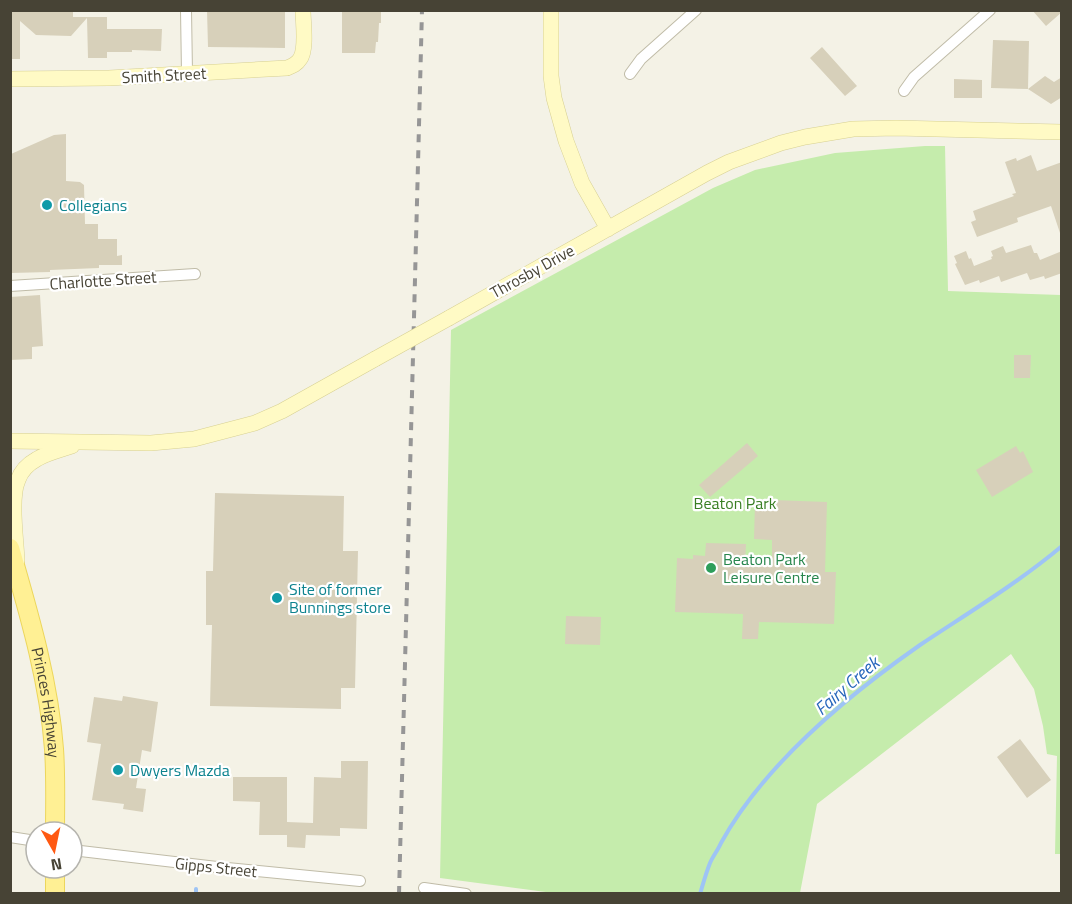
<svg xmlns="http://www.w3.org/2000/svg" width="1072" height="904" font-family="'Titillium Web',sans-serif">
  <rect width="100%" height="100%" fill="#f4f2e6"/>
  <path fill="#c5ecac" d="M925 146H945L948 291 1061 295V854H1055L1057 756 1047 754 1043 726 1034 689 1011 654 817 804 800 893 561 894 440 878 451 330 713 188 755 170 835 153Z"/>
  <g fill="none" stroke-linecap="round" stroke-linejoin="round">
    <path stroke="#9ec4f5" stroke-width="4" d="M196 894V889
      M700 894C703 884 706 873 710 863 713 856 718 850 721 843 764 765 847 696 920 645 968 613 1018 583 1062 546"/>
  </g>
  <path fill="#d7d0ba" d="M10 10H73V17H107V29H162L161 51 132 50V52H107V58H88L87 18 71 36 36 35 20 21V59H10Z
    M207 10H285V48L208 47Z
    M342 10H381V23H379L378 42H376L375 53H342Z
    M1032 10H1062V12L1046 26Z
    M993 40 1029 41 1028 89 991 88Z
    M822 47 857 86 845 96 810 58Z
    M1045 76 1054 82 1062 77V97L1051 104 1028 89Z
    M954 79 982 80V98H954Z
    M66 134V181L80 182 84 185 85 224H98V239H117V256L122 255V265H99V268L50 270V272L10 273 11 154 54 135Z
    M1031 155 1037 171 1062 162V232L1060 233 1051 206 1017 218 1018 222 977 237 971 222 976 220 973 211 1014 196 1012 194 1016 193 1005 162 1016 158 1017 161Z
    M1031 245 1034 253H1037L1040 260 1062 251V273L1045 279 1044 276 1030 280 1027 273 1001 282 999 276 980 283 979 280 965 285 955 264 957 263 954 256 966 251 969 259 971 258 974 266 992 259 991 257 993 256 991 251 1003 246 1006 253Z
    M40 295 43 346 32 347V359L10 360V297Z
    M1014 355H1031L1030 378H1014Z
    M747 443 758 456 710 497 699 485Z
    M1016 446 1020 453 1023 451 1033 472 992 497 976 470Z
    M215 493 344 496 343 551H358L355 688H341V709L210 706 212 625H206V571H213Z
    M773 500 827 502 825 572H836L834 624 759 622 758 639H742L743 614 675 612 677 558 693 559V555L705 556 706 543 746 544 745 564 772 565V540L754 539 755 503 773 504Z
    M566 616 601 617 600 645 565 644Z
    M123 696 158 702 151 752 142 750 136 788 146 789 143 812 123 809 124 804 92 800 101 744 87 742 94 697 122 701Z
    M1020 739 1051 780 1027 798 997 757Z
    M341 761H368L367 829 340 828V836L306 835 305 848 287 847V835H259L260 802 233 801V777H287V822L313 823 314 777 341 778Z"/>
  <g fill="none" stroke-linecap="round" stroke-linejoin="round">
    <g stroke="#c0bca8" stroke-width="12">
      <path id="street" d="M186 10 187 73
        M630 74 641 59 696 10
        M904 91 914 77 990 10
        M10 286 195 274
        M10 837 36 841
        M72 850 217 867 360 881
        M424 888 466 894"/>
    </g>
    <g stroke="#d7d092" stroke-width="16">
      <path id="secondary" d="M551 10V76L554 98 566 141 582 183 608 229
        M10 79 109 78 287 68C292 66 297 64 300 59 307 49 303 23 303 10
        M449 318 707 173 729 162 781 143 805 137 853 129 896 128 1062 132
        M10 441 151 443 194 439 255 423 282 411 375 359
        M17 560C16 539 10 497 18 480 21 471 28 464 37 459 47 453 60 450 72 446"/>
    </g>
    <g stroke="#ecd65c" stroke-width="20">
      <g id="primary">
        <path id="s1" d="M10 548C29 614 49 681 54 749 56 777 55 805 55 832"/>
        <path d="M55 894V868"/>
      </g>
    </g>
    <use href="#street" stroke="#fff" stroke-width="10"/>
    <use href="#secondary" stroke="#fffac5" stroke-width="15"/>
    <use href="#primary" stroke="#fff094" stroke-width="18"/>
    <path stroke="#969696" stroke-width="4" stroke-dasharray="8 8" stroke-linecap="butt" d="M399 894 422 10"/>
    <g stroke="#d7d092" stroke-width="16" stroke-linecap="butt">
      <path id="secondary-bridge" d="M375 359 449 318"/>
    </g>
    <use href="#secondary-bridge" stroke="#fffac5" stroke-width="15"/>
  </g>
  <g fill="#0f9aa8" stroke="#fff" stroke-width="2">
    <circle cx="47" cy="205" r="6"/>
    <circle cx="277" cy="598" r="6"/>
    <circle cx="118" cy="770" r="6"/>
  </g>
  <circle fill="#2e9e5b" stroke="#fff" stroke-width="2" cx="711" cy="568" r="6"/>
  <g text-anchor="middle" stroke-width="4.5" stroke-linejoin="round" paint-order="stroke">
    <g font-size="16" fill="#474335" stroke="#fff">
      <text transform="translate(164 75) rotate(-3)" y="6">Smith Street</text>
      <text transform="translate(532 271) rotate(-29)" y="6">Throsby Drive</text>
      <text transform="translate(103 280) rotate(-4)" y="6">Charlotte Street</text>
      <text dy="6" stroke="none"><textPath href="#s1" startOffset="159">Princes Highway</textPath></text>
      <text transform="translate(216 867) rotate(6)" y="6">Gipps Street</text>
    </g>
    <g font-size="16" fill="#0d838f" stroke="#fff" text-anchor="start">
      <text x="59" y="211">Collegians</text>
      <text x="289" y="595">Site of former<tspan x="289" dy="18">Bunnings store</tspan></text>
      <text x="130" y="776">Dwyers Mazda</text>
    </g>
    <g font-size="16" fill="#387e23" stroke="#fff">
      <text x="735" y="509">Beaton Park</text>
    </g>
    <g font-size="16" fill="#27864d" stroke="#fff" text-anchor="start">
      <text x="723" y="565">Beaton Park<tspan x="723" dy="18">Leisure Centre</tspan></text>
    </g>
    <g font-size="18" font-style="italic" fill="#2666bb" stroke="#fff">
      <text transform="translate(847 686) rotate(-41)" y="6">Fairy Creek</text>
    </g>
  </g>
  <rect width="1072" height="904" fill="none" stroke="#474335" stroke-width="24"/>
  <g transform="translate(54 850) rotate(171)"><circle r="28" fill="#ffffff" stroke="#b5b4ae" stroke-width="1.5"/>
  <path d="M0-4.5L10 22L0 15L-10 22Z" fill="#ff5912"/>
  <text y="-9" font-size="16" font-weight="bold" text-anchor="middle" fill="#474335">N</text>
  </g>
</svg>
